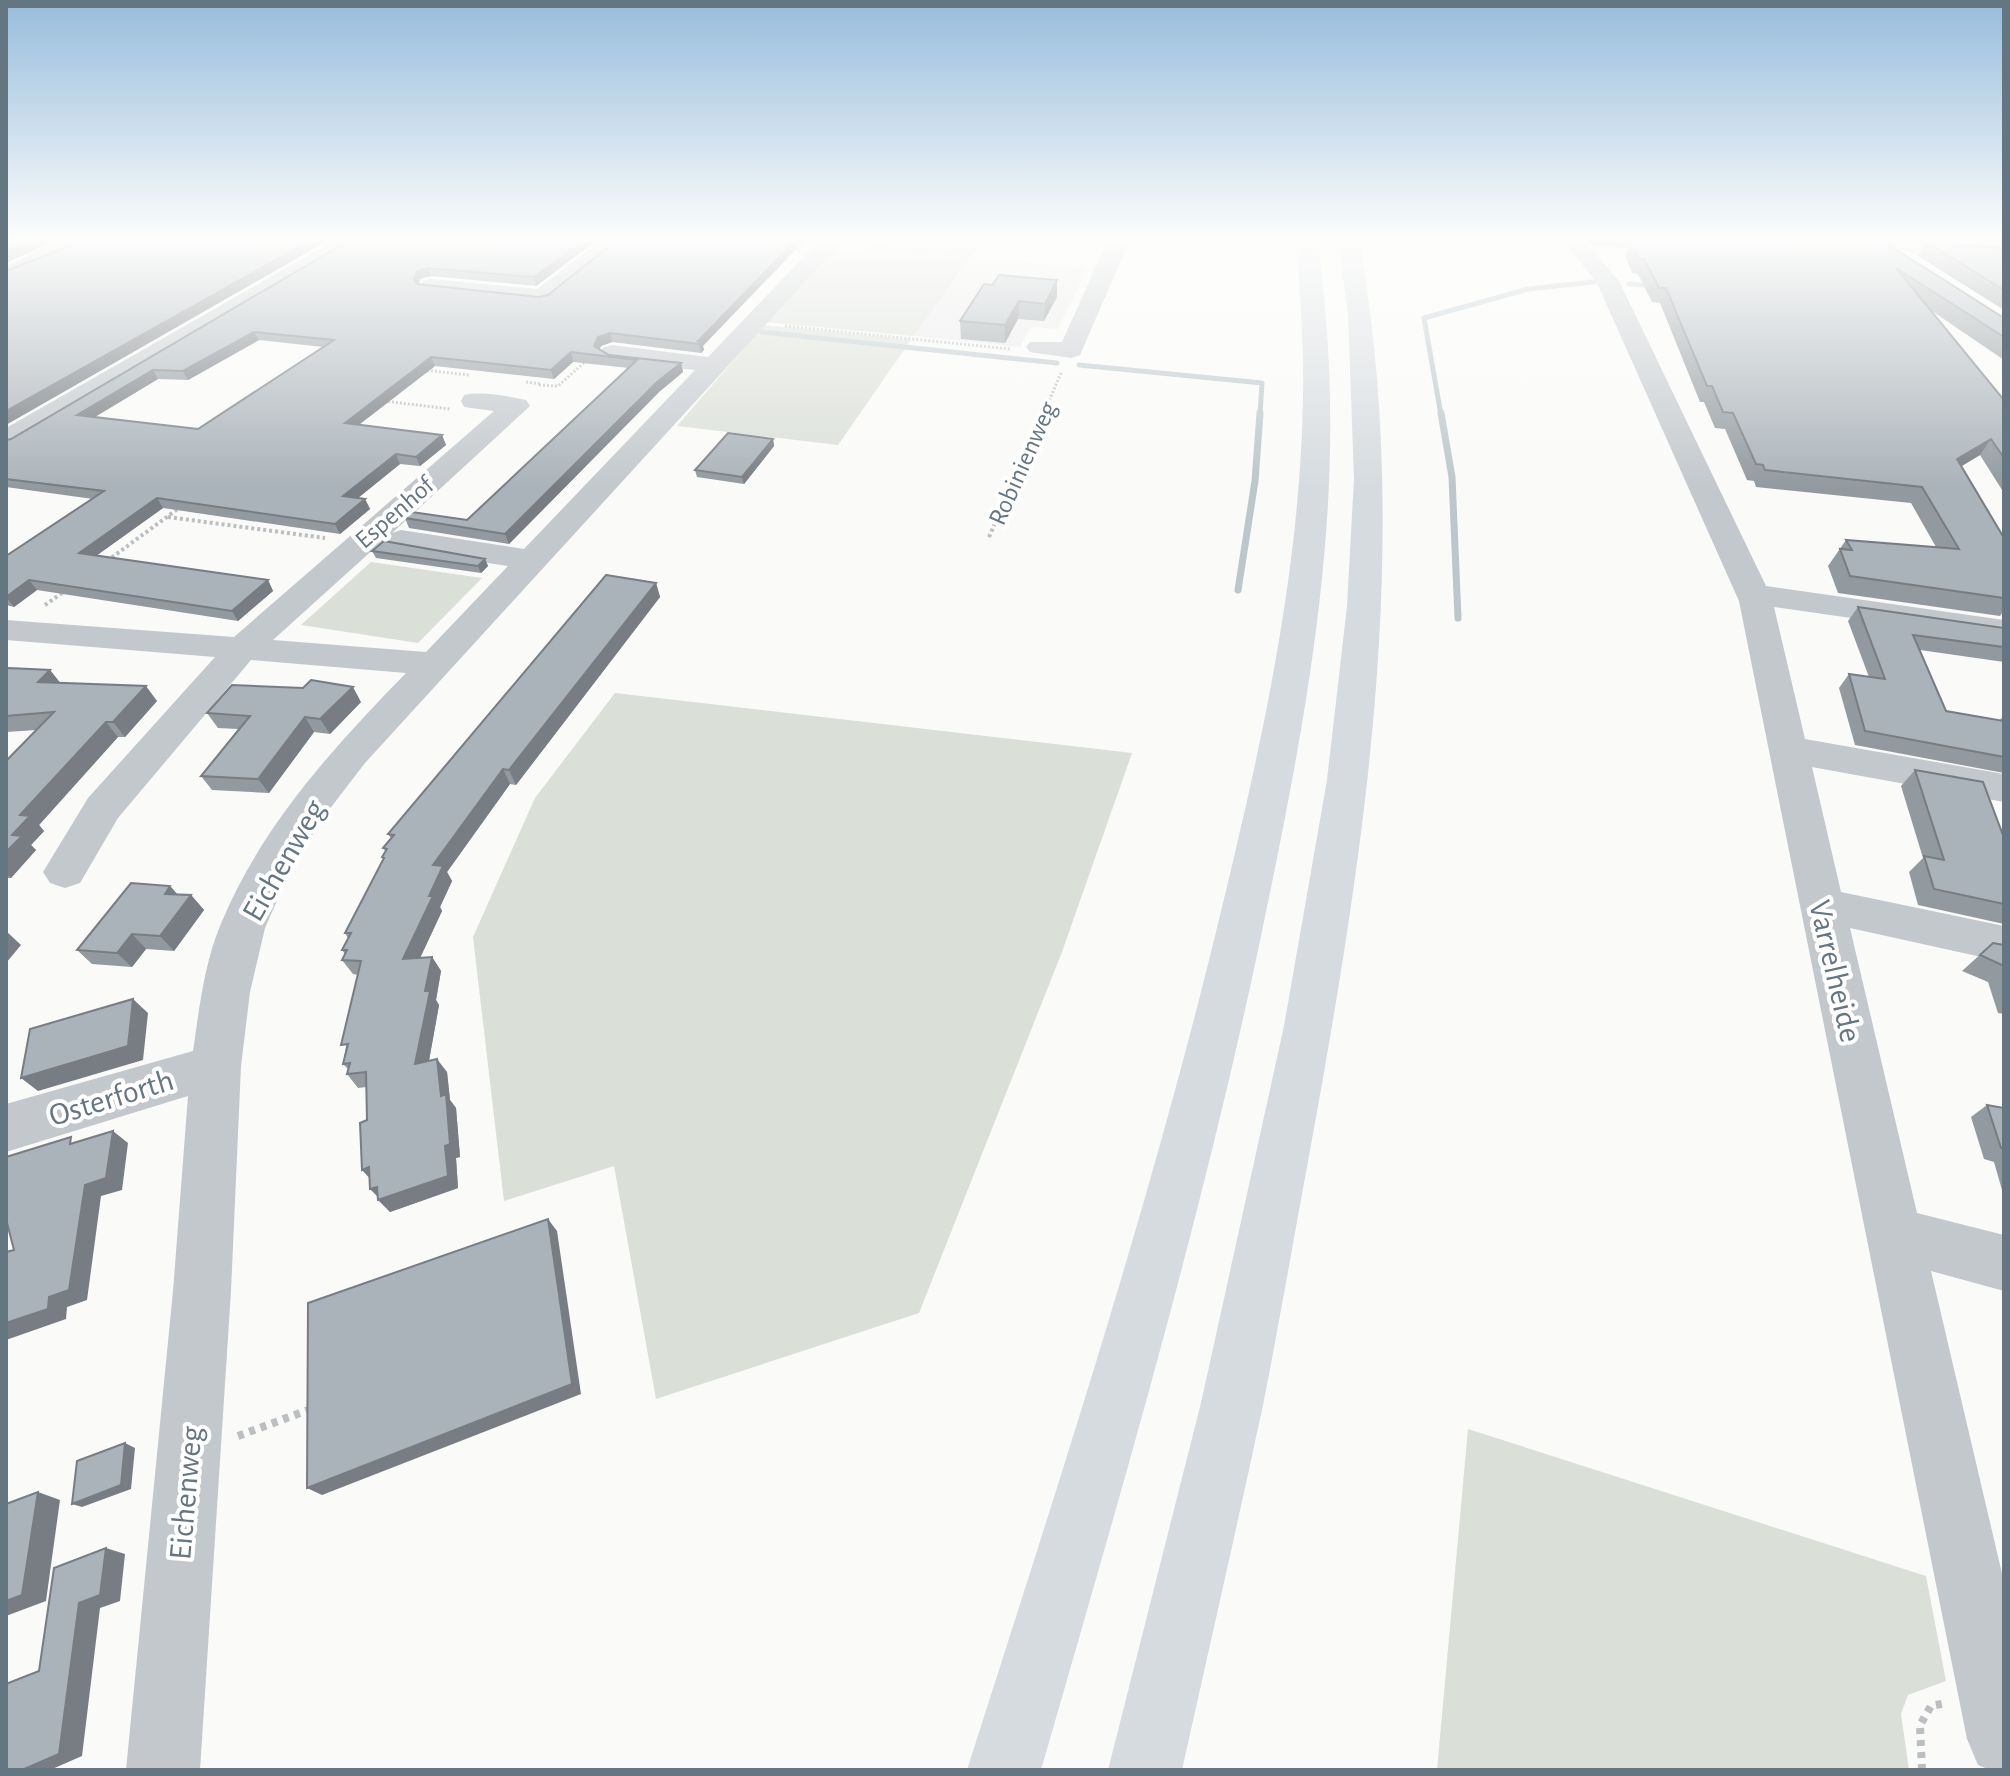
<svg xmlns="http://www.w3.org/2000/svg" width="2010" height="1776" font-family="'Alegreya Sans',sans-serif">
  <rect width="100%" height="100%" fill="#fafaf8"/>
  <path fill="#e8e9e9" d="M839 240H982L969 257 1088 268 1058 329 1031 327 1020 347 914 336 963 263 829 251Z"/>
  <path fill="#dadfd7" d="M839 240H844L835 251 922 259 942 256 955 240H982L914 336 764 322Z
    M886 240H946L931 256 864 251 869 244 881 245Z
    M764 325 911 340 838 445 677 426Z
    M371 562 482 578 418 643 301 625Z
    M615 693 1132 753 1062 952 919 1313 656 1399 614 1166 504 1201 473 937 535 798Z
    M1468 1429 1926 1576 1946 1681 1908 1695 1901 1714 1909 1770H1437Z"/>
  <g fill="none" stroke-linecap="round" stroke-linejoin="round">
    <path stroke="#bbc7cb" stroke-width="5" d="M1629 284 1655 286
      M762 332 1057 363
      M1079 365 1262 383 1260 415
      M1441 415 1424 318 1528 289 1594 282"/>
    <path stroke="#bbc7cb" stroke-width="7" d="M1441 413 1452 477 1458 618
      M1238 590 1255 481 1260 413"/>
    <path stroke="#bbbfc2" stroke-width="3" stroke-dasharray="2 2" stroke-linecap="butt" d="M785 326 1010 349
      M423 370 469 375
      M526 382 541 384
      M539 385 558 386 587 360
      M384 401 450 409
      M1043 415 1061 373"/>
    <path stroke="#bbbfc2" stroke-width="4" stroke-dasharray="3 3" stroke-linecap="butt" d="M168 517 325 538
      M989 537 1043 413
      M107 561 179 508
      M45 605 66 590"/>
    <path stroke="#bbbfc2" stroke-width="8" stroke-dasharray="6 6" stroke-linecap="butt" d="M238 1436 311 1409
      M1922 1770 1920 1725 1931 1706 1946 1703"/>
    <path fill="#c3c8cc" fill-rule="evenodd" d="M63 240H91L88 245 6 281V266Z
      M335 240H361L16 446 6 448V428Z
      M602 240H626L550 301 542 303 431 293 423 291 420 286 423 281 431 279 537 289Z
      M820 240H843L365 763 322 819 289 873 265 928 250 992 241 1066 231 1291 200 1770H126L173 1291 188 1096 6 1152V1104L193 1051C199 1010 204 965 220 926 261 826 332 749 406 673L251 660 118 818 80 883 65 888 50 883 43 872 88 798 215 657 6 640V620L234 637 494 411 464 407 461 401 464 395C483 391 507 396 526 400L530 406 392 533 401 530 524 549 695 370 612 361 603 358 599 353 603 348 612 345 708 357ZM387 537 385 540 390 547 401 550 508 566 426 652 273 640Z
      M1108 240H1130L1080 355 1071 358 1030 352 1026 347 1030 342H1062Z
      M1563 240H1584L1619 281 1766 586 2004 620V640L1774 607 1805 739 2004 774V802L1812 767 1841 892 2004 926V962L1850 928 1917 1213 2004 1235V1291L1931 1271 2004 1582V1770H1990L1978 1765 1967 1739 1739 601 1597 283Z
      M1976 240H2001L2004 242V259L1996 257Z"/>
    <path fill="#d6dbdf" fill-rule="evenodd" d="M1817 240H1912L2004 246V260L1828 246Z"/>
    <path fill="#d6dbdf" fill-rule="evenodd" d="M1296 240H1318C1324 292 1329 344 1330 397 1334 580 1297 763 1260 941 1201 1221 1120 1496 1041 1770H967C1055 1494 1146 1218 1215 936 1258 760 1300 580 1303 398 1304 345 1300 293 1296 240Z
      M1338 240H1359C1413 540 1365 848 1311 1145 1295 1231 1280 1319 1263 1405 1237 1527 1209 1648 1182 1770H1108L1201 1403 1284 1026 1327 780 1347 606 1354 479 1348 313Z"/>
  </g>
  <path fill="#929a9f" fill-rule="evenodd" d="M350 240H597L536 286 431 276 420 279 419 284 539 297 703 346 704 350 701 353 612 342 601 346 599 349 609 355 681 363 683 372 659 392 509 544 409 528 405 518 467 520 629 368 573 362 554 379 435 366 359 425 442 435 446 445 420 466 400 464 358 498 365 499 370 509 340 534 163 508 96 556 268 580 273 591 238 621 37 590 14 607 6 605V556L93 499 6 487V440L11 439ZM259 340 323 347 198 429 95 417 158 379 188 380Z
    M1533 240H1562L1561 242Z
    M1587 240H1881L2004 318V360L1932 311 2004 400V493L1980 455 1962 466 2004 538V613H2002L2000 616 1838 593 1828 566 1846 540 1936 547 1911 503 1756 487 1754 481 1747 480 1725 429 1715 428 1704 402H1700L1660 303 1652 302 1638 274 1632 273 1626 257 1628 248 1592 245Z
    M1926 242 2004 248V310L1918 256Z
    M984 284 1057 297 1044 321 1018 319 1005 343 961 339 960 321Z
    M773 439 774 446 744 484 697 477 695 470Z
    M372 551 485 559 488 566 481 573 376 558Z
    M656 583 660 597 516 785 510 784 447 872 452 881 440 907 442 911 420 958 432 957 441 971 436 1000 439 1005 429 1061 447 1072 450 1100 456 1108 460 1157 456 1158 458 1188 390 1212 367 1120 366 1087 358 1088 347 1074 348 1069 343 1064 358 975 353 974 342 960 345 954 342 950 348 938 345 933 383 860 382 857 386 852 383 848 391 838 388 834Z
    M1858 607 2004 628V662L1920 650 1946 711 2000 720 2004 715V773L1855 745 1839 688 1849 674 1869 677 1848 621Z
    M6 670H50L60 683 157 701 125 737H118L39 825 44 831 31 845 36 850 11 878H6V761L37 730 6 732Z
    M361 702 330 734 314 732 269 793 212 790 201 776 238 729 218 728 207 713Z
    M1915 770 2004 838V924L1918 905 1909 872 1923 858 1901 786Z
    M170 886 177 894 191 895 204 910 174 951 146 949 132 967 92 964 77 950Z
    M1993 943 2004 945V1014L1998 1013 1988 982 1962 971Z
    M1987 1105 2004 1108V1197L1994 1162 1984 1159 1971 1117Z"/>
  <path fill="#777d82" d="M34 240H57L6 263V252Z
    M311 240H329L6 425V411Z
    M584 240H597L536 286 534 277Z
    M796 240H805L703 346 704 350 701 353 698 341Z
    M428 268 431 276 420 279 417 288 414 279 417 271Z
    M1057 280V297L1044 321 1045 304Z
    M1019 301 1018 319 1005 343V325Z
    M254 332 259 340 188 380 183 371Z
    M610 333 612 342 601 346 597 355 594 346 598 337Z
    M571 352 573 362 554 379 551 370Z
    M431 357 435 366 349 432 345 423Z
    M681 363 683 372 659 392 509 544 505 534 657 382Z
    M153 370 158 379 83 424 77 415Z
    M442 435 446 445 420 466 416 457Z
    M773 439 774 446 744 484 742 477Z
    M1991 439 1980 455 1946 475 1957 459Z
    M396 454 400 464 348 506 343 496Z
    M157 498 163 508 86 563 79 553Z
    M365 499 370 509 340 534 335 524Z
    M485 559 488 566 481 573 478 566Z
    M29 580 37 590 14 607 6 597Z
    M268 580 273 591 238 621 232 611Z
    M656 583 660 597 516 785 509 770Z
    M50 670 62 685 38 682Z
    M146 686 157 701 125 737 113 722Z
    M353 687 361 702 330 734 320 719Z
    M305 717 314 732 269 793 258 779Z
    M106 722 118 737 39 825 44 831 31 845 36 850 11 878 6 874V852L20 815Z
    M503 769 510 784 447 872 452 881 440 907 442 911 413 973 403 959 429 896 433 865Z
    M170 886 183 901 165 894Z
    M191 895 204 910 174 951 160 936Z
    M6 931 21 945 6 963Z
    M132 934 146 949 132 967 117 953Z
    M432 957 441 971 436 1000 439 1005 426 1077 415 1064 425 991Z
    M133 999 148 1013 143 1060 38 1091 21 1078Z
    M437 1059 447 1072 450 1100 456 1108 460 1157 456 1158 458 1188 390 1212 378 1200 380 1199 370 1189 441 1096Z
    M113 1131 128 1143 122 1190 101 1196 87 1300 67 1307 66 1319 6 1340V1323L49 1297 85 1185Z
    M369 1167 374 1183 362 1170Z
    M548 1219 557 1231 581 1394 322 1495 307 1488Z
    M125 1443 135 1448 131 1489 82 1507 72 1504Z
    M38 1492 60 1500 46 1601 6 1616V1601Z
    M106 1548 125 1554 120 1601 100 1608 82 1756 50 1770H22L79 1603Z"/>
  <path fill="#aab3b9" stroke="#777d82" stroke-width="2" fill-rule="evenodd" d="M6 240H34L6 252Z
    M84 240H311L6 411V271Z
    M350 240H584L534 277 428 268 417 271 414 279 417 284 539 297 548 295 617 240H796L698 341H702L699 344 610 333 598 337 594 346 609 355 681 363 657 382 505 534 405 518 412 512 467 520 637 360 571 352 551 370 431 357 345 423 442 435 416 457 396 454 343 496 365 499 335 524 157 498 79 553 268 580 232 611 29 580 6 597V556L104 491 6 479V440L11 439ZM254 332 334 340 198 429 77 415 153 370 183 371Z
    M1632 240H1881L2004 318V337L1896 268 2004 400V458L1991 439 1957 459 2004 538V598L1850 576 1840 549 1852 550 1846 540 1959 549 1922 487 1765 470 1763 465 1756 464 1733 413 1723 412 1712 386H1707L1666 288H1659L1644 259H1638L1631 243Z
    M1926 242 2004 248V290Z
    M999 275 1057 280 1045 304 1019 301 1005 325 960 321 984 284 992 285Z
    M728 433 773 439 742 477 695 470Z
    M384 541 485 559 478 566 372 551Z
    M606 575 656 583 509 770 503 769 433 865 443 866 429 896H433L403 959 432 957 425 991H430L415 1064 437 1059 441 1096 446 1094 450 1144 445 1146 448 1176 378 1200 377 1187 370 1189 369 1167 362 1170 360 1123 367 1120 366 1072 347 1074 350 1063 343 1064 348 1044 341 1045 361 961 342 960 347 950H342L351 933H345L384 858 382 857 387 849 383 848 394 835 388 834Z
    M1858 607 2004 628V647L1913 635 1946 711 2004 721V757L1865 731 1849 674 1885 679Z
    M8 668 50 670 38 682 146 686 113 722H106L20 815 30 816 12 835 22 836 6 852V761L54 712 6 716V670Z
    M311 680 353 687 320 719 305 717 258 779 201 776 250 716 207 713 232 685 303 688Z
    M1915 770 1983 782 2004 838V904L1934 889 1924 856 1944 860Z
    M131 883 170 886 165 894 191 895 160 936 132 934 117 953 77 950Z
    M1993 943 2004 945V966L1980 955Z
    M133 999 128 1046 21 1078 30 1029Z
    M1987 1105 2004 1108V1148H2001Z
    M113 1131 106 1178 85 1185 69 1290 49 1297 48 1309 6 1323V1252L14 1250 6 1219V1157L71 1137 70 1144Z
    M548 1219 572 1384 307 1488 308 1303Z
    M125 1443 121 1485 72 1504 77 1461Z
    M38 1492 22 1595 6 1601V1504Z
    M106 1548 100 1595 79 1603 59 1754 22 1770H6V1684L39 1671 54 1568Z"/>
  <linearGradient id="sky" x2="0" y2="1"><stop stop-color="#96bcdc"/><stop offset="0.49" stop-color="#fdfdfc"/><stop offset="1" stop-color="#fdfdfc" stop-opacity="0"/></linearGradient>
  <rect width="2010" height="488" fill="url(#sky)"/>
  <g text-anchor="middle" stroke-width="8" stroke-linejoin="round" paint-order="stroke">
    <g font-size="26" fill="#657683" stroke="#fff">
      <text transform="translate(1022 463) rotate(-66)" y="9">Robinienweg</text>
      <text transform="translate(394 512) rotate(-41)" y="9">Espenhof</text>
    </g>
    <g font-size="32" fill="#657683" stroke="#fff">
      <text transform="translate(283 860) rotate(-60)" y="11">Eichenweg</text>
      <text transform="translate(1836 971) rotate(77)" y="11">Varrelheide</text>
      <text transform="translate(111 1097) rotate(-17)" y="11">Osterforth</text>
      <text transform="translate(185 1493) rotate(-85)" y="11">Eichenweg</text>
    </g>
  </g>
  <rect width="2010" height="1776" fill="none" stroke="#657683" stroke-width="16"/>
</svg>
